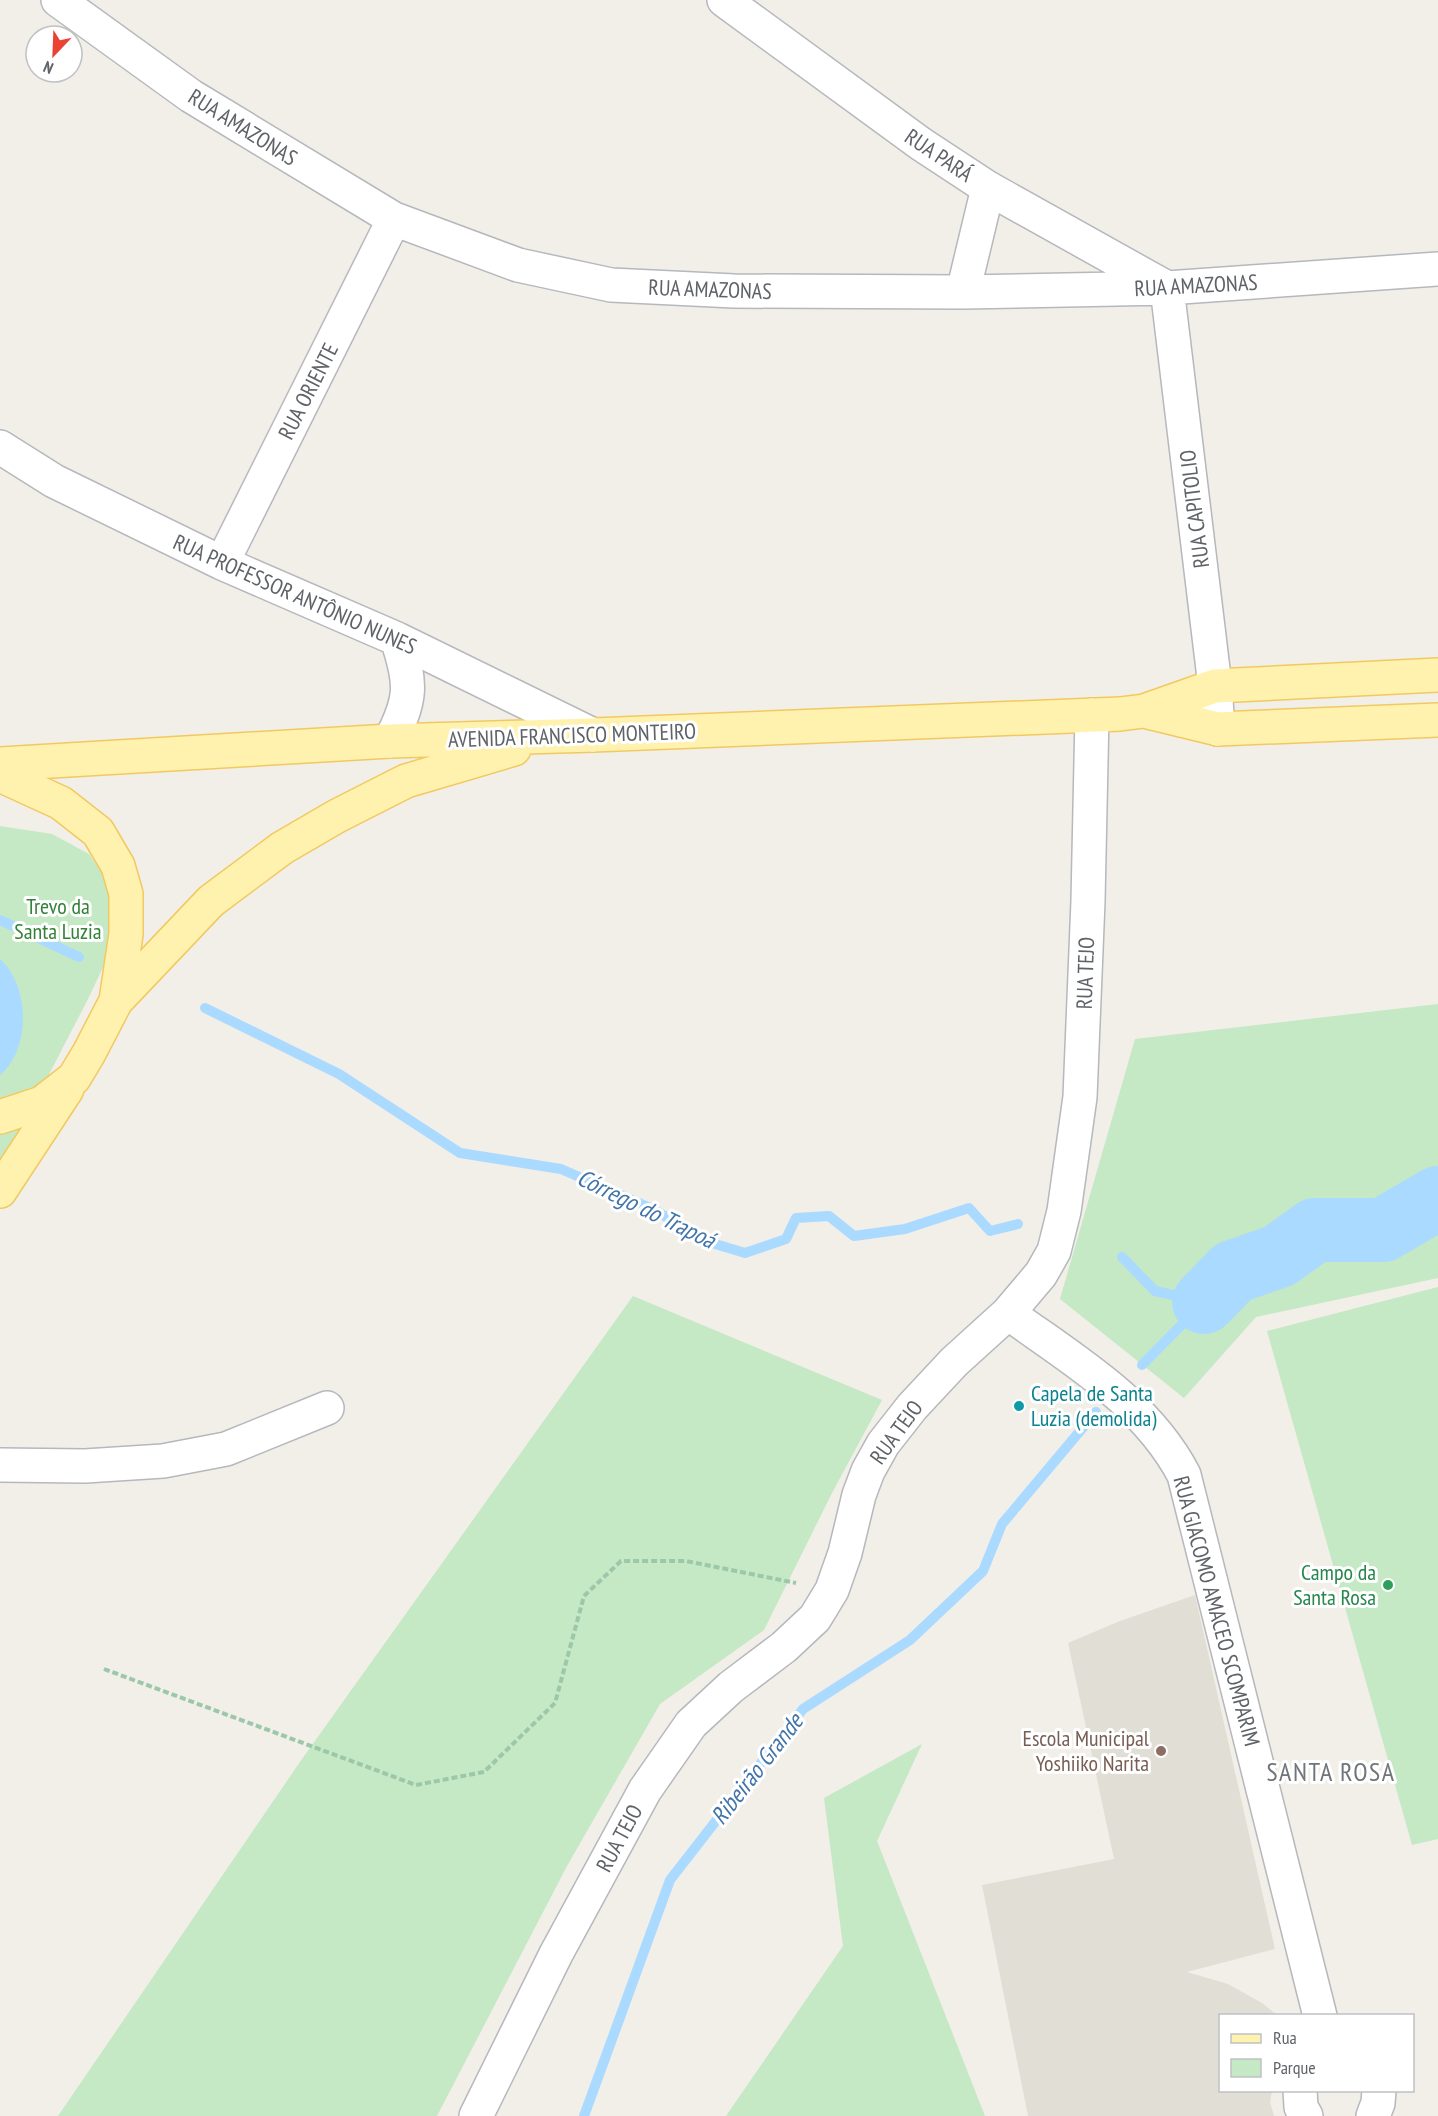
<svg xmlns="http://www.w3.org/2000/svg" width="1438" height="2116" font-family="'PT Sans Narrow',sans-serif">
  <rect width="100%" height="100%" fill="#f1efe8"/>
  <path fill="#e1ded6" d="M1195 1595 1275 1949 1187 1972 1228 1984 1262 2003 1277 2015 1220 2016V2090L1272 2091 1270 2102 1274 2116H1028L982 1885 1114 1859 1068 1643 1120 1621Z"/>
  <path fill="#c5e8c5" d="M0 826 52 834 89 854 109 884 118 917 111 950 89 997 28 1115 0 1161Z
    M1438 1004V1278L1256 1317 1184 1398 1060 1299 1135 1039Z
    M1438 1287V1839L1412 1845 1267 1331Z
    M633 1296 882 1400 832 1493 764 1630 660 1704 567 1866 437 2116H58L302 1759Z
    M922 1744 877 1841 985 2116H726L843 1946 824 1798Z"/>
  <path fill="#aadaff" d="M0 959C30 986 31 1049 0 1075Z"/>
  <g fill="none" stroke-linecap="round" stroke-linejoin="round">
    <path stroke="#aadaff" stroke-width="10" d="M0 920 79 957
      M205 1008 339 1074 460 1153 561 1169 655 1210 702 1240 745 1253 786 1239 796 1218 829 1216 854 1236 905 1229 969 1208 990 1231 1018 1224
      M1122 1257 1155 1291 1204 1302
      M1142 1365 1204 1302
      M584 2116 670 1880 803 1709 910 1640 983 1571 1002 1524 1096 1412"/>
    <path stroke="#aadaff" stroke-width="64" d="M1204 1302 1233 1272 1279 1256 1315 1230H1383L1438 1198"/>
    <g stroke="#b5b8bc" stroke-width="36">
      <path id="minor" d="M58 0 191 96 394 219 518 265 611 285 734 291 963 292 1167 288 1438 269
        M724 0 921 144 988 188 1167 288 1215 686 1218 729
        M963 292 988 188
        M0 447 54 481 222 563 397 639 593 735
        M222 563 394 219
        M390 741C412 699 412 684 397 639
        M1008 1313C1073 1360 1146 1402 1184 1475L1320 2016
        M0 1465 85 1466 163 1461 226 1449 327 1408
        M1300 2090 1301 2107 1306 2116
        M476 2116 556 1954 645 1790 691 1724 731 1687 784 1647 815 1618 832 1590 845 1553 859 1495 868 1471 883 1444 912 1407 954 1362 1008 1313 1041 1274 1054 1251 1064 1211 1080 1097 1088 901 1092 715
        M1373 2116 1378 2103 1379 2090"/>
    </g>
    <g stroke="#f2c960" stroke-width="36">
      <path id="major" d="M1144 711 1218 729 1438 720
        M0 764 390 741 593 735 1120 714 1144 711 1215 686 1438 675
        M0 775 61 803 98 832 118 866 126 894V934L116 1001 89 1053 74 1078 42 1103 0 1117
        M116 1001 211 901 282 848 337 816 406 781 514 749
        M0 1191 67 1089"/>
    </g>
    <path stroke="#9cc7a9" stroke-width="4" stroke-dasharray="6 3" stroke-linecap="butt" d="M104 1669 416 1785 484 1772 555 1703 584 1596 621 1561H686L796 1583"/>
    <use href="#minor" stroke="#fff" stroke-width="33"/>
    <use href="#major" stroke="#fff2af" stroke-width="33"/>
  </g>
  <circle fill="#0f9aa8" stroke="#fff" stroke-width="2" cx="1019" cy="1406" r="6"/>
  <circle fill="#2e9e5b" stroke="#fff" stroke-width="2" cx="1388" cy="1585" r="6"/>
  <circle fill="#8d6e63" stroke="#fff" stroke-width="2" cx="1161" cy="1751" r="6"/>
  <g text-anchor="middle" stroke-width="6" stroke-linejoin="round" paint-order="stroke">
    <g font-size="22" fill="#5f6368" stroke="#fff">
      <text transform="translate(243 127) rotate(32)" y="8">RUA AMAZONAS</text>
      <text transform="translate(939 155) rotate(34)" y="8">RUA PARÁ</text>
      <text transform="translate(1196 285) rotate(-3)" y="8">RUA AMAZONAS</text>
      <text transform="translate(710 289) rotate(2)" y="8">RUA AMAZONAS</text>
      <text transform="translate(308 391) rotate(-63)" y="8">RUA ORIENTE</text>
      <text transform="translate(1194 509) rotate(-97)" y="8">RUA CAPITOLIO</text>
      <text transform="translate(295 594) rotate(24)" y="8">RUA PROFESSOR ANTÔNIO NUNES</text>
      <text transform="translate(572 735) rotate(-2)" y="8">AVENIDA FRANCISCO MONTEIRO</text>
      <text transform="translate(1085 973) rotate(-88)" y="8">RUA TEJO</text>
      <text transform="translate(896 1432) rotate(-54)" y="8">RUA TEJO</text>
      <text transform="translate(1217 1611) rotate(75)" y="8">RUA GIACOMO AMACEO SCOMPARIM</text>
      <text transform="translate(619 1838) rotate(-62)" y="8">RUA TEJO</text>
    </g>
    <g font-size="22" fill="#348238" stroke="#fff">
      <text x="58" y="914">Trevo da<tspan x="58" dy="25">Santa Luzia</tspan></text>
    </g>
    <g font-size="22" fill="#0d838f" stroke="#fff" text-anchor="start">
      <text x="1031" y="1401">Capela de Santa<tspan x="1031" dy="25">Luzia (demolida)</tspan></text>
    </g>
    <g font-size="22" fill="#27864d" stroke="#fff" text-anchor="end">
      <text x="1376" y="1580">Campo da<tspan x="1376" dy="25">Santa Rosa</tspan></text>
    </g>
    <g font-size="22" fill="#785e54" stroke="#fff" text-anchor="end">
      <text x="1149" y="1746">Escola Municipal<tspan x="1149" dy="25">Yoshiiko Narita</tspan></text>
    </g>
    <g font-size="24" font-style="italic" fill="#4174aa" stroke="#fff">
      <text transform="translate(646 1209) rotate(26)" y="8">Córrego do Trapoá</text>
      <text transform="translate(757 1769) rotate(-52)" y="8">Ribeirão Grande</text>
    </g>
    <g font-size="26" letter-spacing="1.5" fill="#70757a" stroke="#fff">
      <text x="1331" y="1781">SANTA ROSA</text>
    </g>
  </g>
  <rect x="1219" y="2014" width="195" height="78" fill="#ffffff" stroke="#bfc1c3" stroke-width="1.5"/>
  <rect x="1231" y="2034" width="30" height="9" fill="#fff2af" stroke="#bfc1c3" stroke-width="1.5"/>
  <text x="1273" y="2044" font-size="18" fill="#5f6368">Rua</text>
  <rect x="1231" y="2059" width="30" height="18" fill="#c5e8c5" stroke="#bfc1c3" stroke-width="1.5"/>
  <text x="1273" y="2074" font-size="18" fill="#5f6368">Parque</text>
  <g transform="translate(54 54) rotate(203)"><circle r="28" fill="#ffffff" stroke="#bfc1c3" stroke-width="1.5"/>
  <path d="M0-4.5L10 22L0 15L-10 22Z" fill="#ea4335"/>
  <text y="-9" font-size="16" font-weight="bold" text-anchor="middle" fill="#5f6368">N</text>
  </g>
</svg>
